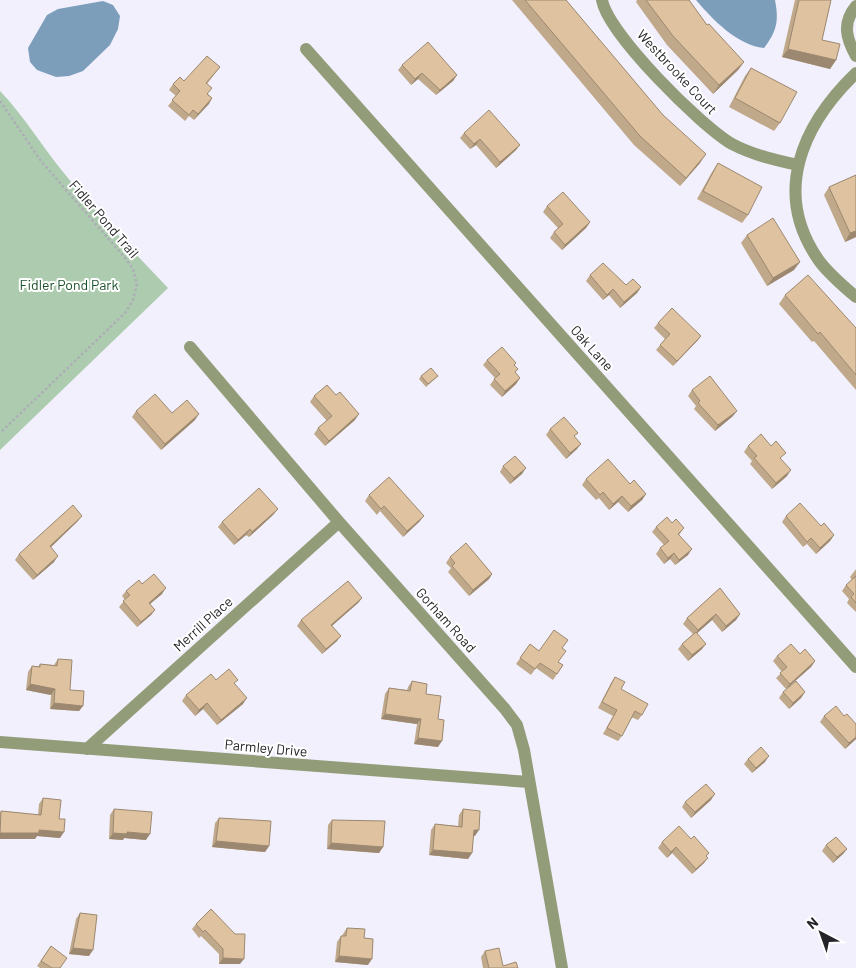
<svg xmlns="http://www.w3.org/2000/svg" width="856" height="968" font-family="Barlow,sans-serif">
  <rect width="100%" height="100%" fill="#f1f0fc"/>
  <path fill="#accbaf" d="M0 91C24 116 41 145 63 172 96 213 132 250 168 288L0 450Z"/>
  <path fill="#7d9ebb" d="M696 0H775C779 21 777 31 764 48 737 45 713 20 696 0Z
    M103 1 113 5 120 16 118 29 110 45 83 71 69 76 56 77 37 70 30 62 28 48 47 15 58 9Z"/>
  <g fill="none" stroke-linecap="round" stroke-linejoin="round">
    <path stroke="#aeadb7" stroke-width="2.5" stroke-dasharray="2.5 2.5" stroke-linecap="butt" d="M0 101 41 161 126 259 133 269 137 284 133 300 125 313 0 433"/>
    <path stroke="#939c78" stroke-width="12" d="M602 0C608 34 701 126 732 144 753 155 775 160 798 165
      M856 6C842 23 846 38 856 56
      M306 49 856 667
      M856 73C802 125 771 194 820 262 830 275 843 286 856 297
      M190 347 339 522 505 709 517 725 524 750 562 968
      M0 742 529 782
      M87 749 339 522"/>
  </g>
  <path fill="#c0a88a" d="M512 0H566L700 163 680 186 634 145Z
    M637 0H689L707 25 744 62 738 70 713 94 667 45 636 2Z
    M795 0H831L822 40 836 60 830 69 782 57Z
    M402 65 457 75 453 81 436 95 418 79 411 85 398 70Z
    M220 67 207 84 208 94 212 98 194 120 189 116 185 121 168 106 176 96 169 90 173 84Z
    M751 68 780 123 774 131 729 107 745 76Z
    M464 133 520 145 516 150 496 168 476 145 470 149 460 138Z
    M718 163 748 215 742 223 697 199 712 172Z
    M856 175V237L845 242 824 195 829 187Z
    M547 206 590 222 586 228 562 250 550 238 554 232 558 228 543 212Z
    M747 235 794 270 767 286 741 243Z
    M590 275 626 285 641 287 637 293 620 308 609 295 603 300 586 281Z
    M785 295 856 328V390L814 341 812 342 779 304Z
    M658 323 701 336 697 341 673 366 656 350 665 339 654 328Z
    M487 360 516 363 514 365 518 369 515 373 520 378 516 384 502 397 490 385 495 378 483 365Z
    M421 376H438L436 378 426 387 419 379Z
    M692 390 733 416 715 431 694 409 696 406 688 396Z
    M314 396 355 420 325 446 314 434 318 428 327 421 310 402Z
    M136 411 195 420 161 450 132 417Z
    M550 429 577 449 566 459 546 435Z
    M748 446H771L781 459 787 476 772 489 750 464 752 461 744 452Z
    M503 466 522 474 510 484 500 472Z
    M586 479 630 484 646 494 642 500 628 512 618 502 609 510 599 498 596 500 582 485Z
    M369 495 420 521 403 537 380 511 377 515 365 501Z
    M274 514 249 537 246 535 234 545 218 527 222 522Z
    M786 516 821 526 834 535 830 541 816 554 807 544 803 547 782 522Z
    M78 521 50 547 54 562 33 580 15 560 19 554Z
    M672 523 684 528 679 535 688 555 675 565 670 559 664 564 656 554 660 548 664 545 652 532 656 527Z
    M450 557 492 574 489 579 469 596 448 572 451 568 446 563Z
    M856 569V612L847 603 849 599 842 591 846 585 852 580 850 577Z
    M142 584 162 594 150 604 155 610 151 615 137 627 119 607 125 600 122 596 126 591Z
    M720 588 740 614 736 620 722 632 712 620 697 633 702 649 688 661 678 649 682 644 693 634 683 624 687 618Z
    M362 598 358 603 332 626 337 641 322 654 297 626 301 620Z
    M530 644 539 651 563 648 558 662 563 665 553 680 536 668 531 675 516 664Z
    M800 654 815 661 811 667 786 689 776 678 782 672 773 661 777 656Z
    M58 659 70 690 83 706 79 711 50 709 51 695 26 690 28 672 32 666 38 667 40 664 54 665Z
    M615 677 621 689 642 715 638 720 631 717 622 736 618 741 603 734 613 716 598 708 611 683Z
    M216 680 235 684 243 704 217 725 203 709 195 716 182 701 186 695Z
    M412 681 426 694 438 719V747L414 744 417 724 381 719 385 694 389 688 407 690 408 687Z
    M783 692H805L801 698 789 709 779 698Z
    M824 716 856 739 845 749 820 722Z
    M748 759 765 762 752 773 744 764Z
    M43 798 59 819 60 838 37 836 35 839H0V813L1 811 38 815 39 804Z
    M711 800 691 818 682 807 685 802Z
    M114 809 146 840 124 838 123 840 109 839 110 815Z
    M463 809 475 836H473L472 853 468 859 429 855 431 830 435 824 458 826 459 815Z
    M219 818 269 846 265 852 212 847 215 823Z
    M332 820 383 847 379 853 327 849 328 825Z
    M662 842 707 856 704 863 692 874 672 853 667 858 658 848Z
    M826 845 847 849 843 854 833 863 822 851Z
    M211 909 240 964H219V954L201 936 199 938 192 929 196 924Z
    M80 913 89 956 69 954 76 919Z
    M347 928 364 938 368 965 335 962 337 942 341 936H342L343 934Z
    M51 946 60 968H40L37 966Z
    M485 951 503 966 518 968H483L481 957Z"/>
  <path fill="#9c8870" d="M788 49 836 60 830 69 782 57Z
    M744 62 738 70 713 94 719 85Z
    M422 73 418 79 411 85 415 79Z
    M457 75 453 81 436 95 440 90Z
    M212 98 209 104 194 120 198 114Z
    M480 139 476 145 470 149 474 144Z
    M520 145 516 150 496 168 500 162Z
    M706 154 700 163 680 186 686 178Z
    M590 222 586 228 562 250 565 245Z
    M856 231V237L845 242 850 233Z
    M800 262 794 270 767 286 773 278Z
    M641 287 637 293 620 308 624 302Z
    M613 289 609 295 603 300 607 295Z
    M701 336 697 341 673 366 677 361Z
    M520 378 516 384 502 397 505 391Z
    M737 411 733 416 715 431 718 425Z
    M199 414 195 420 161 450 165 444Z
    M359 414 355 420 325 446 329 441Z
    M581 444 577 449 566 459 570 453Z
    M526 468 522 474 510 484 514 478Z
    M791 470 787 476 772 489 776 483Z
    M646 494 642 500 628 512 631 506Z
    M622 496 618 502 609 510 613 504Z
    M278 509 274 514 249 537 252 532Z
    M82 516 78 521 46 552 50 546Z
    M424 516 420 521 403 537 407 531Z
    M250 529 246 535 234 545 238 540Z
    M834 535 830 541 816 554 820 548Z
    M692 549 688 555 675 565 679 560Z
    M674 553 670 559 664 564 668 558Z
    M58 556 54 562 33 580 37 575Z
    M492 574 489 579 469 596 473 590Z
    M166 588 162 594 145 608 149 603Z
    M362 598 358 603 327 630 331 625Z
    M155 610 151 615 137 627 141 622Z
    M716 614 712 620 694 636 698 630Z
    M740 614 736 620 722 632 726 626Z
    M341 636 337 641 322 654 326 649Z
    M706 644 702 649 688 661 692 655Z
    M815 661 811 667 786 689 790 684Z
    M30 684 55 689 51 695 26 690Z
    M805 692 801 698 789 709 793 703Z
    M247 698 243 704 217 725 221 720Z
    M54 703 83 706 79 711 50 709Z
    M207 703 203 709 195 716 199 710Z
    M385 714 421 719 417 724 381 719Z
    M856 737V739L845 749 849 743Z
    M418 738 442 741 438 747 414 744Z
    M769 756 765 762 752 773 756 768Z
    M715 794 711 800 691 818 695 812Z
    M39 830 64 832 60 838 37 836 35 839H0V833Z
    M474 830H479L475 836 470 835Z
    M127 832 150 834 146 840 124 838 123 840 109 839 113 833Z
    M216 841 269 846 265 852 212 847Z
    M331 843 383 847 379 853 327 849Z
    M676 847 672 853 667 858 671 852Z
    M847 849 843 854 833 863 837 857Z
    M433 850 472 853 468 859 429 855Z
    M708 858 704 863 692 874 696 869Z
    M73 948 93 950 89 956 69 954Z
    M339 956 372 959 368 965 335 962Z
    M223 958 244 959 240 964H219Z"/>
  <path fill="#dfc3a0" stroke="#9c8870" d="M525 0H566L663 115 706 154 686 178 640 136Z
    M646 0H689L707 25 709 24 744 62 719 85 673 36Z
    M799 0H831L822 40 840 44 836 60 788 49Z
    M428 42 457 75 440 90 422 73 415 79 402 65Z
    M207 56 220 67 206 83 212 88 207 94 212 98 198 114 193 110 189 115 172 100 180 91 173 84 180 77 184 81Z
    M751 68 797 92 780 123 735 98Z
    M489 110 520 145 500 162 480 139 474 144 464 133Z
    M718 163 762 187 748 215 703 191Z
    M856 175V231L850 233 829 187Z
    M563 192 590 222 565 245 554 232 563 224 547 206Z
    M773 218 800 262 773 278 747 235Z
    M603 263 626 285 633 279 641 287 624 302 613 289 607 295 590 275Z
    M808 275 856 328V375L820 332 818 334 785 295Z
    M672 308 701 336 677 361 660 345 670 334 658 323Z
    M502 347 516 363 514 365 518 369 515 372 520 378 505 391 494 379 500 374 487 360Z
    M431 368 438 376 428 384 421 376Z
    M710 376 737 411 718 425 698 403 700 401 692 390Z
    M327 385 336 395 340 392 359 414 329 441 318 428 332 416 314 396Z
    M155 394 172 413 187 400 199 414 165 444 136 411Z
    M564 417 578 433 574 436 581 444 570 453 550 429Z
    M761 434 771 446 776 441 786 453 780 458 791 470 776 483 754 458 757 456 748 446Z
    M515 456 526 468 514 478 503 466Z
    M608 459 630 484 634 480 646 494 631 506 622 496 613 504 603 492 600 495 586 479Z
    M389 477 424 516 407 531 384 506 381 509 369 495Z
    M259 488 278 509 252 532 250 529 238 540 222 522Z
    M800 503 821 526 824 523 834 535 820 548 811 538 807 542 786 516Z
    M73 505 82 516 50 546 58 556 37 575 19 554Z
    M667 517 672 523 676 519 684 528 678 534 692 549 679 560 674 553 668 558 660 548 669 541 656 527Z
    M466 543 492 574 473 590 452 566 455 563 450 557Z
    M154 574 166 588 149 603 155 610 141 622 123 601 130 595 126 591 139 580 142 584Z
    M856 576V603L851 597 854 594 846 585Z
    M348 581 362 598 331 625 341 636 326 649 301 620Z
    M720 588 740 614 726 626 716 614 698 630 687 618Z
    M554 630 568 640 562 648 566 651 558 662 563 665 557 674 540 663 535 669 520 658 530 644 539 651Z
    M696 632 706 644 692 655 682 644Z
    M791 644 800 654 805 649 815 661 790 684 780 673 787 667 777 656Z
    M58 659 72 660 70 690 84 691 83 706 54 703 55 689 30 684 32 666 40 667V664L57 666Z
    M229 669 238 680 234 683 247 698 221 720 207 703 199 710 186 695 211 674 216 680Z
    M615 677 625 682 621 689 648 704 642 715 635 711 622 736 607 728 617 710 602 702Z
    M412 681 427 684 426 694 441 696 438 719 444 720 442 741 418 738 421 719 385 714 389 688 410 691Z
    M796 681 805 692 793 703 783 692Z
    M836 706 844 716 847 714 856 724V737L849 743 824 716Z
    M761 747 769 756 756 768 748 759Z
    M706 784 715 794 695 812 685 802Z
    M43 798 61 800 59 819H65L64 832 39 830V833H0L1 811 41 815Z
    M114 809 152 812 150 834 127 832V834L113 833Z
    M463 809 480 811 479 830H474L472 853 433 850 435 824 462 827Z
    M219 818 271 821 269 846 216 841Z
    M332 820 385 821 383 847 331 843Z
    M679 826 691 839 694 836 709 853 706 856 708 858 696 869 676 847 671 852 662 842Z
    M836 837 847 849 837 857 826 845Z
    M211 909 235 934H245L244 959 223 958V949L205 930 203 932 196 924Z
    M80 913 97 915 93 950 73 948Z
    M347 928 365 929 364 938 373 939 372 959 339 956 341 936H346Z
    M51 946 67 958 60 968H52L41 961Z
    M499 948 503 966 516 962 518 968H489L485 951Z"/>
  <g text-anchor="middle" stroke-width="4" stroke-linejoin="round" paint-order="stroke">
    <g font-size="14" fill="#252529" stroke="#fff">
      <text transform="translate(677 72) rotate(47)" y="5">Westbrooke Court</text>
      <text transform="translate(104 219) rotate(49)" y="5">Fidler Pond Trail</text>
      <text transform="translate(592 348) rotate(48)" y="5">Oak Lane</text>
      <text transform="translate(446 620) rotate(48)" y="5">Gorham Road</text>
      <text transform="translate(203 624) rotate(-42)" y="5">Merrill Place</text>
      <text transform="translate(266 748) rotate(5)" y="5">Parmley Drive</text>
    </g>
    <g font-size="14" fill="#1a4e26" stroke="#fff">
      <text x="69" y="290">Fidler Pond Park</text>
    </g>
  </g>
  <g transform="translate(821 933) rotate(319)" stroke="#ffffff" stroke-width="4" paint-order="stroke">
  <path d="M0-4L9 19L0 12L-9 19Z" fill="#252529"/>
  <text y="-8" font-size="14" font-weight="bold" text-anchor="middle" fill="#252529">N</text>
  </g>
</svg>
